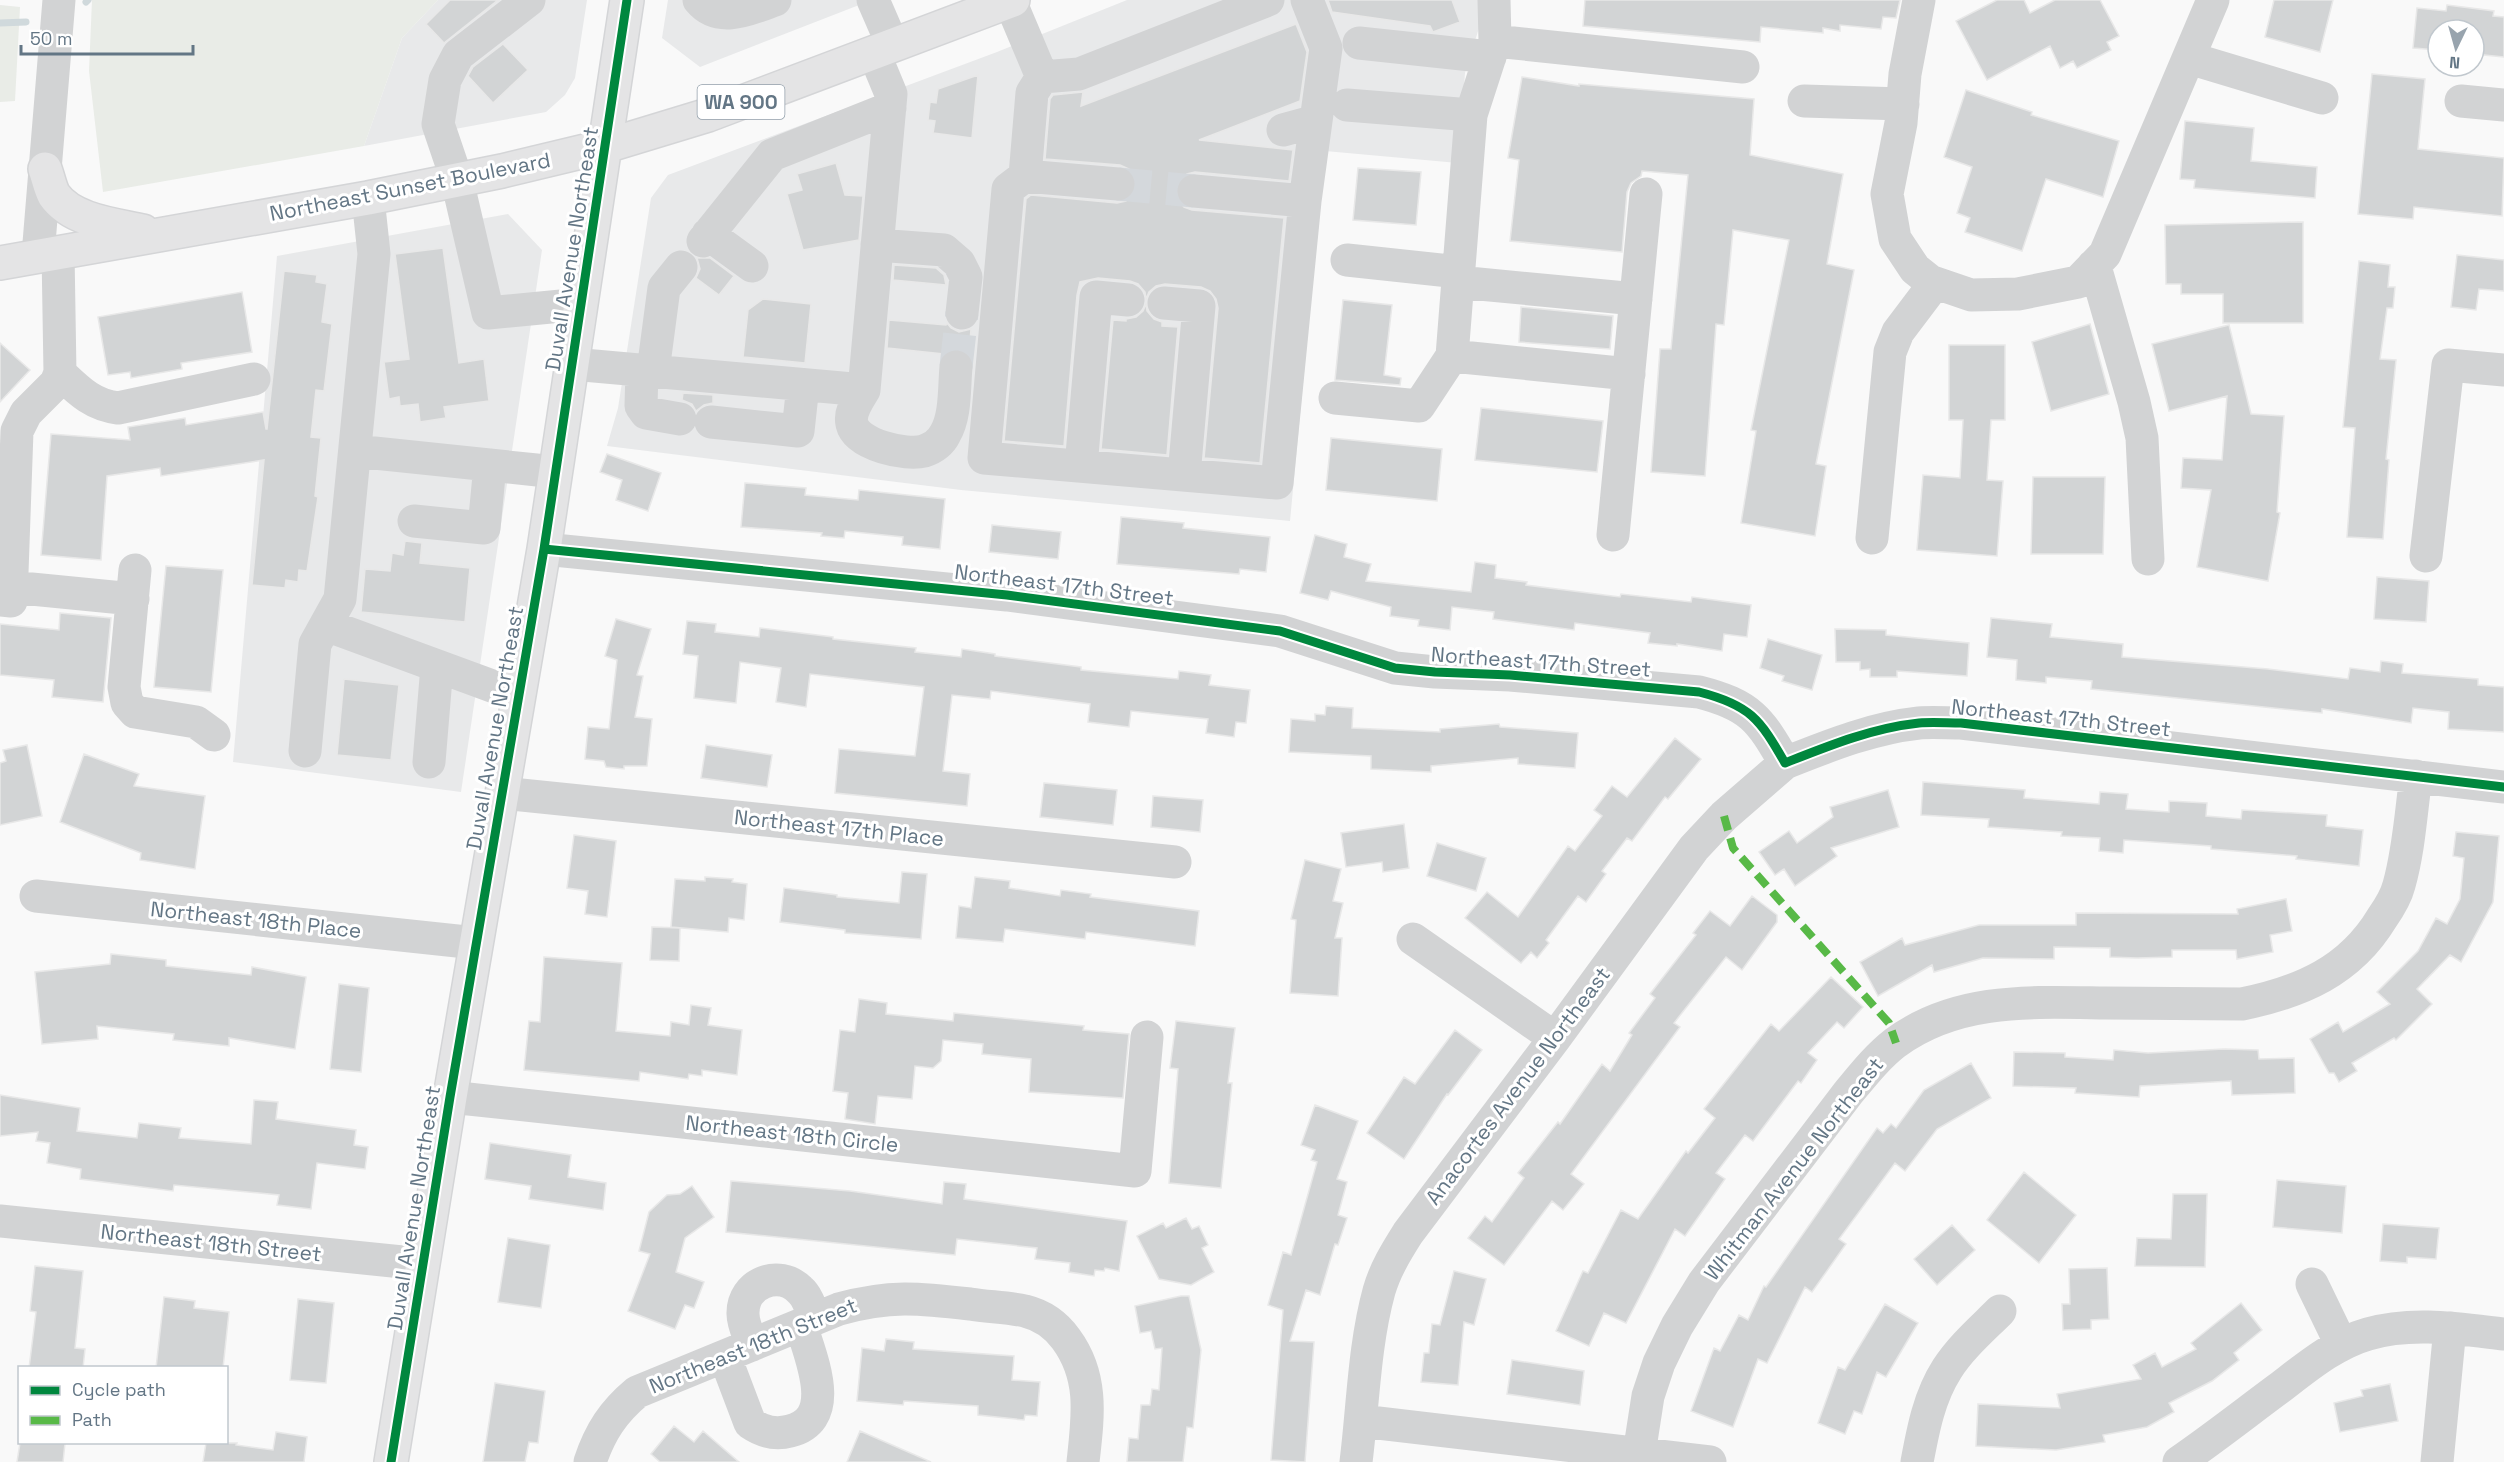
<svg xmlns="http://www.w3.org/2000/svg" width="2504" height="1462" font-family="'Space Grotesk',sans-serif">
  <rect width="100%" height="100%" fill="#f9f9f9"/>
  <path fill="#e8e9ea" d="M438 0H587L575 78 565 95 546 112 364 146 402 38Z
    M668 0H872L700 67 662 38Z
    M1127 0H1479V28L1465 73 1458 163 1325 151 1290 521 961 490 607 446 618 408 651 198 668 175 997 52Z
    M508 214 542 250 461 792 233 762 277 256Z"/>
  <path fill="#e9ece7" d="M92 0H438L402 38 364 146 103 192 89 71Z
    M0 5 20 7 15 101 0 102Z"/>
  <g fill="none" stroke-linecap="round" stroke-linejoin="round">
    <path stroke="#d0d9dc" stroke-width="7" d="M86 2 88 0
      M0 23 26 22"/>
  </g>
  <path fill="#d2d4d5" stroke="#e8e8e8" stroke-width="1.5" d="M450 0H498L444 43 426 24Z
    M1328 0H1452L1460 22 1433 32 1430 26 1332 12Z
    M1585 0H1900L1896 18 1883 17 1881 29 1840 25V31L1823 28V33L1761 27 1760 42 1583 26Z
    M1997 0H2024L2030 13 2055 0H2100L2119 36 2107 42 2111 50 2077 68 2073 61 2060 68 2050 46 1987 80 1956 21Z
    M2274 0H2333L2320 52 2265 37Z
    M2447 5 2494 11 2493 16 2504 17V57L2474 54V30H2438V50L2413 48 2417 8 2446 11Z
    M1296 24 1307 52 1300 101 1199 140 1293 150 1289 181 1195 172 1187 174 1179 180 1175 190 1177 199 1184 207 1192 210 1284 218 1260 463 1204 458 1218 308 1216 299 1210 291 1201 287 1165 284 1156 286 1149 292 1146 299 1145 292 1138 284 1130 281 1098 278 1080 282 1077 295 1064 446 1004 441 1026 199 1031 195 1117 203 1126 201 1133 195 1137 186 1135 176 1129 169 1120 165 1045 159 1050 99 1053 95 1083 92 1081 106Z
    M503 44 528 70 493 103 468 76 473 67Z
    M2372 74 2425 79 2418 149 2504 158 2502 216 2414 207 2413 219 2358 214Z
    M978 75 972 138 933 133 935 121 928 120 930 102 936 103 938 89Z
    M1522 77 1579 86V84L1754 99 1750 155 1843 174 1827 264 1854 270 1816 464 1826 466 1815 536 1741 523 1756 431 1751 430 1789 240 1733 230 1724 325 1716 324 1705 476 1651 472 1660 349H1671L1688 175 1642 171 1641 176 1631 183 1627 192 1622 252 1510 241 1519 160 1508 158Z
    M1966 90 2032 112 2031 115 2119 141 2103 197 2046 179 2022 251 1965 232 1970 218 1957 213 1972 167 1944 157Z
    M2185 121 2254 128 2251 161 2317 167 2315 198 2194 188 2195 180 2180 179Z
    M836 163 845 195 863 196 859 240 803 250 787 194 802 190 797 174Z
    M1358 168 1421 172 1416 225 1353 220Z
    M2303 222V323H2223V294H2181V284H2166L2165 225Z
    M443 248 459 363 484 359 489 401 444 407 446 418 420 422 418 404 400 406 399 397 389 399 384 362 409 359 395 254Z
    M2457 255 2504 260V291L2479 289 2476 310 2451 307Z
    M697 258H710L734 276 719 295 696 278 700 269Z
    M2359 261 2390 265 2388 287H2395L2393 308H2387L2380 359 2396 360 2386 459 2389 460 2383 539 2347 537 2355 428 2343 427Z
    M894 265 936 268 944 275 946 285 893 280Z
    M284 271 317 275 316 282 327 284 322 322 332 324 324 391 316 390 311 437 321 438 315 496 318 497 307 571 299 570 298 582 286 580 285 588 252 585 264 460 161 476 160 468 107 476 101 560 41 555 51 434 130 440 128 427 185 418 186 425 263 412 266 429H267Z
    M242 292 252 352 181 363 182 369 131 378 130 372 108 375 98 317Z
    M763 299 811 304 805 363 743 357 748 310Z
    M1343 300 1392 305 1384 375 1401 378 1400 385 1335 380Z
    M1146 304 1147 311 1154 319 1162 322V326L1178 327 1167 455 1101 449 1113 320 1126 321V319L1136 317 1143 311Z
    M1521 307 1613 316 1610 349 1519 342Z
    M889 320 946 325 947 323 951 328 959 332 971 329 969 354 958 348 948 350 944 354 887 348Z
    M2090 324 2109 394 2051 411 2032 342Z
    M2229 325 2251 414 2284 416 2277 512 2280 513 2268 581 2197 567 2211 490 2181 488 2183 458 2222 460 2227 396 2169 411 2152 344Z
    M0 343 30 370 0 402Z
    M1949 345H2005V420H1991L1987 480 2003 481 1997 556 1917 550 1923 475 1960 478 1963 420H1949Z
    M683 393 713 395V403L704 405 696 411 692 404 682 400Z
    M1481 408 1603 421 1597 472 1475 460Z
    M1331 438 1442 449 1437 501 1326 490Z
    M607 454 661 473 648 511 616 500 622 480 600 472Z
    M2033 477H2105L2103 554H2031Z
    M745 483 806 488 805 495 858 500 859 490 945 499 940 549 902 545 903 537 845 531 844 538 821 536 822 533 741 527Z
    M1121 517 1184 523 1183 528 1270 537 1266 572 1240 569 1239 574 1117 564Z
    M992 525 1061 532 1058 559 989 552Z
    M1315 535 1347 544 1344 557 1371 564 1366 581 1471 592 1475 562 1496 565 1495 578 1527 582 1526 585 1620 597 1621 594 1691 602 1692 597 1751 605 1747 637 1724 634 1722 651 1677 644V646L1648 643 1650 633 1575 623 1574 630 1493 619 1494 612 1452 607 1450 630 1418 626 1419 620 1390 616 1391 607 1331 591 1328 600 1300 593Z
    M405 541 422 543 420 563 470 568 465 622 361 612 365 569 390 571 392 553 403 555Z
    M166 566 223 570 211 692 154 687Z
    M2377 577 2429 581 2426 622 2374 619Z
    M60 613 111 618 103 702 52 697 54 680 0 675V624L59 630Z
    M1991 618 2052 624 2050 637 2123 644 2122 657 2268 669 2348 679 2350 668 2380 672 2381 661 2403 664 2402 673 2478 679V685L2504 687V732L2448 729 2449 712 2413 708 2411 723 2322 709V713L2091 689 2092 681 2046 677V683L2016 680 2017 660 1987 657Z
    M616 619 651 629 637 675 643 676 635 717 652 719 647 766H624V769L606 767 604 761 585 759 588 727 609 729 617 660 605 656Z
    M687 621 716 624 715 632 759 637 760 628 833 637V639L916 648 915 652 961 657 962 649 995 654V656L1081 667V670L1178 679 1179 671 1211 675 1209 685 1250 690 1246 723 1236 722 1234 737 1206 733 1208 719 1131 711 1129 727 1088 722 1090 704 991 691 990 699 952 695 943 771 970 774 967 806 835 793 839 749 915 756 924 687 810 674 806 707 776 702 781 668 740 662 736 703 694 698 698 656 683 654Z
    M1835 629 1886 630V635L1969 643 1967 676 1897 671V677H1870V669L1860 670V662H1836Z
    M1768 639 1822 655 1812 690 1782 681 1784 676 1760 668Z
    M344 679 399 685 391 760 337 755Z
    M1326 706 1353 708 1352 728 1440 732V729L1499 724 1500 727 1578 733 1575 768 1518 764V758L1431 766V772L1371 769V756L1289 752 1291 719 1315 721V714L1325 715Z
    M1675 738 1701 759 1668 799 1665 797 1632 841 1627 838 1602 871 1606 874 1586 902 1578 896 1546 940 1549 943 1537 958 1531 952 1521 963 1465 918 1487 892 1518 917 1568 846 1575 851 1602 816 1594 810 1612 786 1627 797Z
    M27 745 42 816 0 825V763L6 761 3 750Z
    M706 745 772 755 767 787 701 778Z
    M84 754 139 774 134 786 205 796 195 869 140 860 141 853 60 822Z
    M1923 782 2025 790 2024 798 2099 804 2100 792 2128 794 2126 809 2169 812V801L2207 803 2206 816 2241 819 2242 810 2327 815 2326 826 2363 830 2359 866 2296 859 2297 856 2211 849V846L2124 840 2123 853 2099 851 2100 838 2061 836 2062 832 1988 827 1989 819 1921 815Z
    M1044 783 1117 790 1113 825 1040 817Z
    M1888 790 1899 827 1831 848 1837 856 1795 886 1784 869 1775 875 1759 852 1789 831 1797 843 1833 817 1830 807Z
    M1153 796 1203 800 1200 832 1151 827Z
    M1404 824 1409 868 1383 872 1382 862 1346 867 1341 833Z
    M2456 832 2499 836 2493 902 2461 962 2450 955 2417 989 2432 1004 2396 1040 2394 1038 2352 1063 2357 1071 2339 1082 2334 1073H2329L2310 1039 2338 1022 2343 1032 2390 1004 2377 992 2418 951 2436 918 2447 924 2460 899 2464 858 2453 856Z
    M574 835 616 841 607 917 585 914 588 891 567 888Z
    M1437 843 1486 858 1476 891 1427 876Z
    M1305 860 1341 869 1333 901 1343 903 1335 938H1342L1338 996 1290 993 1296 920 1291 919Z
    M902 872 927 874 921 939 845 933V930L780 922 784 888 837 895V897L899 903Z
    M705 877 733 879 732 882 747 884 744 920 729 918 728 932 671 927 675 879 705 881Z
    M975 877 1010 881 1009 888 1060 896 1061 890 1091 894 1090 897 1199 911 1195 946 1086 932 1085 939 1005 929 1003 942 956 938 959 906 971 908Z
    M1752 896 1777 915V922L1742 970 1726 957 1674 1023 1680 1027 1571 1174 1584 1184 1563 1210 1552 1201 1504 1265 1468 1238 1485 1216 1492 1222 1524 1178 1518 1173 1558 1122 1560 1124 1602 1064 1610 1071 1632 1035 1629 1033 1655 998 1650 994 1696 935 1693 933 1710 911 1730 926Z
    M2286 899 2292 931 2270 935 2273 952 2237 959 2236 950H2172V957L2137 958 2110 957V948L2054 947V959L1983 958 1934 972 1932 965 1878 996 1860 962 1902 938 1905 945 1979 925H2076V913L2238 914 2237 909Z
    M652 927 680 928 679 961 650 960Z
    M111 954 166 960V966L251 975 252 967 306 977 295 1049 229 1038V1046L173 1040 174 1034 97 1026 98 1039 42 1044 35 972 110 964Z
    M544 957 622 963 616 1031 670 1036 671 1022 689 1025 691 1005 711 1008 708 1025 742 1030 737 1075 702 1070V1076L689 1074 688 1079 640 1072 639 1081 524 1070 529 1021 540 1022Z
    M1831 977 1863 1007 1844 1028 1837 1022 1808 1053 1817 1060 1801 1083 1798 1081 1753 1141 1745 1135 1716 1173 1725 1179 1685 1236 1675 1229 1626 1323 1604 1313 1589 1346 1556 1331 1583 1271 1588 1273 1621 1210 1638 1219 1686 1151 1688 1153 1715 1118 1704 1109 1771 1024 1779 1031Z
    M339 984 369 988 361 1072 330 1069Z
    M859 999 887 1003 886 1014 953 1021 954 1013 1084 1026 1083 1030 1129 1034 1123 1098 1029 1092 1031 1059 982 1054 983 1044 943 1040 941 1061 933 1068 915 1066 912 1099 878 1096 875 1124 845 1119 848 1093 833 1091 840 1030 855 1032Z
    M1176 1021 1235 1028 1228 1083H1232L1221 1188 1169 1183 1178 1069 1170 1068Z
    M1455 1030 1482 1050 1448 1095 1447 1094 1404 1159 1367 1133 1404 1077 1415 1084Z
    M2224 1049 2258 1050 2259 1059 2294 1058 2295 1093 2232 1095 2231 1081 2140 1086 2139 1097 2075 1093 2076 1088 2013 1086 2014 1052 2065 1053V1057L2113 1060 2114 1050 2148 1053Z
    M1971 1063 1991 1098 1937 1129 1905 1171 1895 1163 1839 1239 1846 1244 1812 1292 1805 1287 1767 1363 1758 1359 1733 1427 1691 1411 1714 1348 1720 1351 1739 1315 1748 1320 1764 1286 1766 1287 1877 1128 1883 1133 1891 1124 1896 1128 1924 1090Z
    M0 1095 80 1108 77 1131 137 1138 139 1123 181 1128 179 1138 251 1144 254 1100 278 1102 276 1119 356 1130 354 1145 368 1147 365 1169 317 1163 311 1209 277 1205 279 1195 174 1185 173 1191 80 1179 81 1169 47 1163 50 1143 36 1141 38 1132 0 1136Z
    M1315 1105 1358 1121 1337 1179 1347 1182 1338 1215 1347 1218 1338 1245 1335 1244 1320 1295 1306 1290 1290 1341 1314 1342 1305 1462 1271 1460 1283 1310 1268 1305 1283 1252 1291 1255 1317 1162 1311 1160 1315 1150 1301 1145Z
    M490 1143 571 1155 568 1177 606 1183 603 1210 529 1199 531 1186 485 1179Z
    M2024 1172 2076 1215 2039 1263 1987 1220Z
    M2277 1180 2346 1186 2342 1233 2273 1227Z
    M731 1181 850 1191 942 1204 944 1182 966 1184 964 1199 1127 1221 1119 1271 1105 1268 1104 1271 1095 1270 1094 1276 1069 1272 1070 1263 1035 1259 1037 1248 957 1239 955 1255 726 1232Z
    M692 1186 714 1217 685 1238 676 1272 704 1282 694 1308 685 1305 675 1329 628 1311 650 1254 639 1251 649 1212 667 1195 680 1194Z
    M2173 1194H2207L2205 1267 2135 1266 2137 1238 2171 1239Z
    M1186 1218 1192 1229 1199 1226 1208 1245 1202 1248 1214 1272 1191 1285 1159 1279 1137 1236 1163 1223 1166 1228Z
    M2383 1224 2439 1228 2436 1259 2407 1257V1263L2380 1261Z
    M1952 1225 1975 1250 1937 1285 1914 1259Z
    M508 1238 550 1245 541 1308 498 1302Z
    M35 1266 83 1271 75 1348 85 1349 83 1368H29L36 1312 30 1311Z
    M2107 1268 2109 1319 2091 1320V1329L2063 1330 2062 1304H2070L2069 1269Z
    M1454 1271 1486 1279 1474 1325 1464 1322 1458 1385 1421 1382 1424 1353H1429L1432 1324 1440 1325Z
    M1181 1296H1189L1201 1350 1193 1428 1187 1427 1183 1462H1127L1129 1438 1138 1439 1141 1405H1150L1152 1389 1159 1390 1162 1348 1155 1349 1151 1331 1140 1333 1135 1306Z
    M164 1297 195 1301 194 1308 229 1312 223 1368H156Z
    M298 1299 334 1303 326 1383 290 1380Z
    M2241 1303 2262 1330 2234 1353 2239 1360 2212 1381 2169 1403 2174 1412 2147 1427 2103 1435 2105 1442 2056 1450 1976 1446 1978 1404 2060 1408 2057 1394 2141 1379 2133 1365 2155 1353 2162 1367 2196 1349 2191 1343Z
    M1885 1304 1918 1323 1886 1377 1877 1372 1862 1414 1854 1411 1845 1434 1818 1423 1838 1367 1845 1370Z
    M886 1339 914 1342 913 1349 1014 1356 1012 1380 1040 1382 1037 1416 1025 1415 1024 1420 978 1415V1406L904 1401 903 1405 857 1401 862 1348 884 1351Z
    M1512 1360 1584 1371 1580 1405 1507 1394Z
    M495 1383 545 1391 538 1443 529 1442 525 1462H483Z
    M2390 1384 2398 1421 2340 1432 2334 1403 2363 1396 2361 1390Z
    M674 1426 694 1442 703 1431 739 1462H660L651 1454Z
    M860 1431 931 1462H847Z
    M276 1432 307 1437 304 1462H203L206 1443H237L236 1445 273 1450Z
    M20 1443H65L63 1462H17Z"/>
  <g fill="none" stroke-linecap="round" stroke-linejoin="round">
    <path stroke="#d4d8dc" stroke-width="33" stroke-dasharray="33 16" stroke-linecap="butt" d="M1118 184 1194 191
      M956 367 962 313"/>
    <g stroke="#d4d5d7" stroke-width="36">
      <path id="major" d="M45 169C48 177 50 188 54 195 72 221 116 225 143 231
        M0 263 368 198 502 171 606 146 708 115 1013 0
        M391 1462 450 1097 544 549 627 0"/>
    </g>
    <path stroke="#d2d3d4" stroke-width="33" d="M529 0 458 55 445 80 438 124 457 180 488 313 582 304
      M699 0C719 24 750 9 775 0
      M873 0 893 46
      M1919 0 1905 74 1901 123 1887 194 1895 239 1915 269 1930 281 1971 295 2018 294 2078 282 2105 254 2213 0
      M1010 1 1042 77 1079 74 1268 0
      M1495 41 1743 67
      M1359 43 1490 57
      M2189 58 2322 98
      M1042 77 1032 93 1025 176 1008 189 984 458 1277 483 1305 201 1194 191
      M1804 101 1903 104
      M2461 101 2504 105
      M1347 105 1471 115
      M1283 130 1316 121 1326 48 1307 0
      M1025 176 1118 184
      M1305 201 1316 121
      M708 234 752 266
      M703 241 772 155 890 108
      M877 245 944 250 959 263 966 277 962 313
      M38 255 59 0
      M1347 260 1459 272
      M2093 266 2096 270 2134 402 2142 438 2148 559
      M1458 282 1636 299
      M1164 303 1199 306 1184 475
      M1452 356 1629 374
      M572 364 864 390 891 94 874 53
      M642 370 641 406 646 413 680 419
      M653 371 664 288 681 267
      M60 373C78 390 92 405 118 408L254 379
      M864 390C858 400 849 412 852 424 857 445 906 456 924 451 933 448 941 442 945 434 956 416 954 387 956 367
      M1335 398 1419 406 1452 356 1471 115 1495 41 1494 0
      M711 422 798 431 803 385
      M355 451 556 472
      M1081 466 1096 297 1128 300
      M414 521 484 528 490 465
      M1613 535 1646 194
      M1872 538 1890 352 1898 332 1935 283
      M544 549 1007 595 1280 631 1395 668 1435 672 1510 675 1699 692C1750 705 1760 719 1785 763 1828 746 1872 728 1919 723 1932 722 1947 723 1961 723L2504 787
      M2426 556 2448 365 2504 370
      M135 570 124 687 127 703 135 712 196 722 214 735
      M11 587 133 599
      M0 600 11 601 17 431 26 413 56 383 60 373 58 252
      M326 625 519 696
      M305 751 315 644 340 599 374 254 368 198
      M429 762 437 666
      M502 793 1175 862
      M36 896 476 943
      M1413 939 1555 1038
      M450 1097 1135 1171 1147 1037
      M0 1221 422 1264
      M2312 1284 2341 1344
      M752 1345C749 1336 743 1324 743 1314 742 1283 779 1269 800 1290 808 1297 811 1309 815 1319
      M725 1357 750 1423C763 1432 775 1435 790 1431 839 1419 810 1356 801 1325
      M1361 1421 1710 1462
      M1639 1454 1648 1396 1659 1363 1677 1326 1704 1282 1848 1093C1863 1075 1877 1057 1895 1043 1957 997 2033 1002 2106 1003 2151 1003 2197 1004 2242 1004 2301 992 2350 971 2382 918 2389 908 2396 897 2399 885 2409 850 2411 812 2416 776
      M590 1462C600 1432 613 1412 637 1392L839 1309C890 1295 918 1298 970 1304 988 1307 1007 1307 1025 1311 1041 1315 1056 1325 1066 1339 1094 1377 1088 1417 1083 1462
      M1356 1462C1363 1406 1364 1346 1379 1291 1385 1270 1396 1252 1408 1233L1555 1038 1694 848 1724 816 1785 763
      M1917 1462C1923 1430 1929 1397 1947 1369 1961 1347 1982 1329 2000 1311
      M2179 1462C2214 1438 2248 1411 2282 1386 2308 1366 2336 1343 2368 1334 2412 1321 2460 1329 2504 1334
      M2437 1462 2450 1328"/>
    <use href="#major" stroke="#e4e4e5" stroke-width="33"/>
    <path stroke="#58b947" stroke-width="8" stroke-dasharray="15 8" stroke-linecap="butt" d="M1724 816 1733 848 1889 1023 1896 1043"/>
    <g stroke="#fff" stroke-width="13">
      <path id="cycleway" d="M544 549 1007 595 1280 631 1395 668 1435 672 1510 675 1699 692C1750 705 1760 719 1785 763 1828 746 1872 728 1919 723 1932 722 1947 723 1961 723L2504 787
        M391 1462 450 1097 544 549 627 0"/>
    </g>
    <use href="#cycleway" stroke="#00873e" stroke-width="9"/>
  </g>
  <g text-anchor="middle" stroke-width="6" stroke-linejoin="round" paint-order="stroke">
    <rect fill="#fff" stroke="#929faa" stroke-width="1.5" x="697.5" y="85" width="87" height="34" rx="4.5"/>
    <g font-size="20" font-weight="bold" fill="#637685">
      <text x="741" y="109">WA 900</text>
    </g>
    <g font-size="21" fill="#637685" stroke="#fff">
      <text transform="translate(410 187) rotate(-11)" y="7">Northeast Sunset Boulevard</text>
      <text transform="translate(572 249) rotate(-81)" y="7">Duvall Avenue Northeast</text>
      <text transform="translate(1064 585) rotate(7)" y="7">Northeast 17th Street</text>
      <text transform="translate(1541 662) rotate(4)" y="7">Northeast 17th Street</text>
      <text transform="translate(2061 718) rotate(6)" y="7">Northeast 17th Street</text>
      <text transform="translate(495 728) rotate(-80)" y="7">Duvall Avenue Northeast</text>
      <text transform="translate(839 828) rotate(6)" y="7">Northeast 17th Place</text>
      <text transform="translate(256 920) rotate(6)" y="7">Northeast 18th Place</text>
      <text transform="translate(1518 1086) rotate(-53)" y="7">Anacortes Avenue Northeast</text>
      <text transform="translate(792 1134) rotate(6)" y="7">Northeast 18th Circle</text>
      <text transform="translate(1794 1169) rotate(-52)" y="7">Whitman Avenue Northeast</text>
      <text transform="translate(414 1208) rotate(-81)" y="7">Duvall Avenue Northeast</text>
      <text transform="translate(211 1243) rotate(6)" y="7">Northeast 18th Street</text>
      <text transform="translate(753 1346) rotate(-22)" y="7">Northeast 18th Street</text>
    </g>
  </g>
  <rect x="18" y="1366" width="210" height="78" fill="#ffffff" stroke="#c1c8ce" stroke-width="1.5"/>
  <rect x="30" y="1386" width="30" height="9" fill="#00873e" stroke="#c1c8ce" stroke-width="1.5"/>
  <text x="72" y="1396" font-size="18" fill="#637685">Cycle path</text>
  <rect x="30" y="1416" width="30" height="9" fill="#58b947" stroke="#c1c8ce" stroke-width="1.5"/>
  <text x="72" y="1426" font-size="18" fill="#637685">Path</text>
  <g transform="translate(2456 48) rotate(185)"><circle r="28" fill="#ffffff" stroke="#c1c8ce" stroke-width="1.5"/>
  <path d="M0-4.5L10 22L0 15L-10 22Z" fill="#98a4ae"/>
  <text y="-9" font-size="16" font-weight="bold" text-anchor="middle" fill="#637685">N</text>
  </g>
  <path d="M21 45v9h172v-9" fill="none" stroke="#637685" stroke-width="3"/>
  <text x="30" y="45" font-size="18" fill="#637685" stroke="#ffffff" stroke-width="4.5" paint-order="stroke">50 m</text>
</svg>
